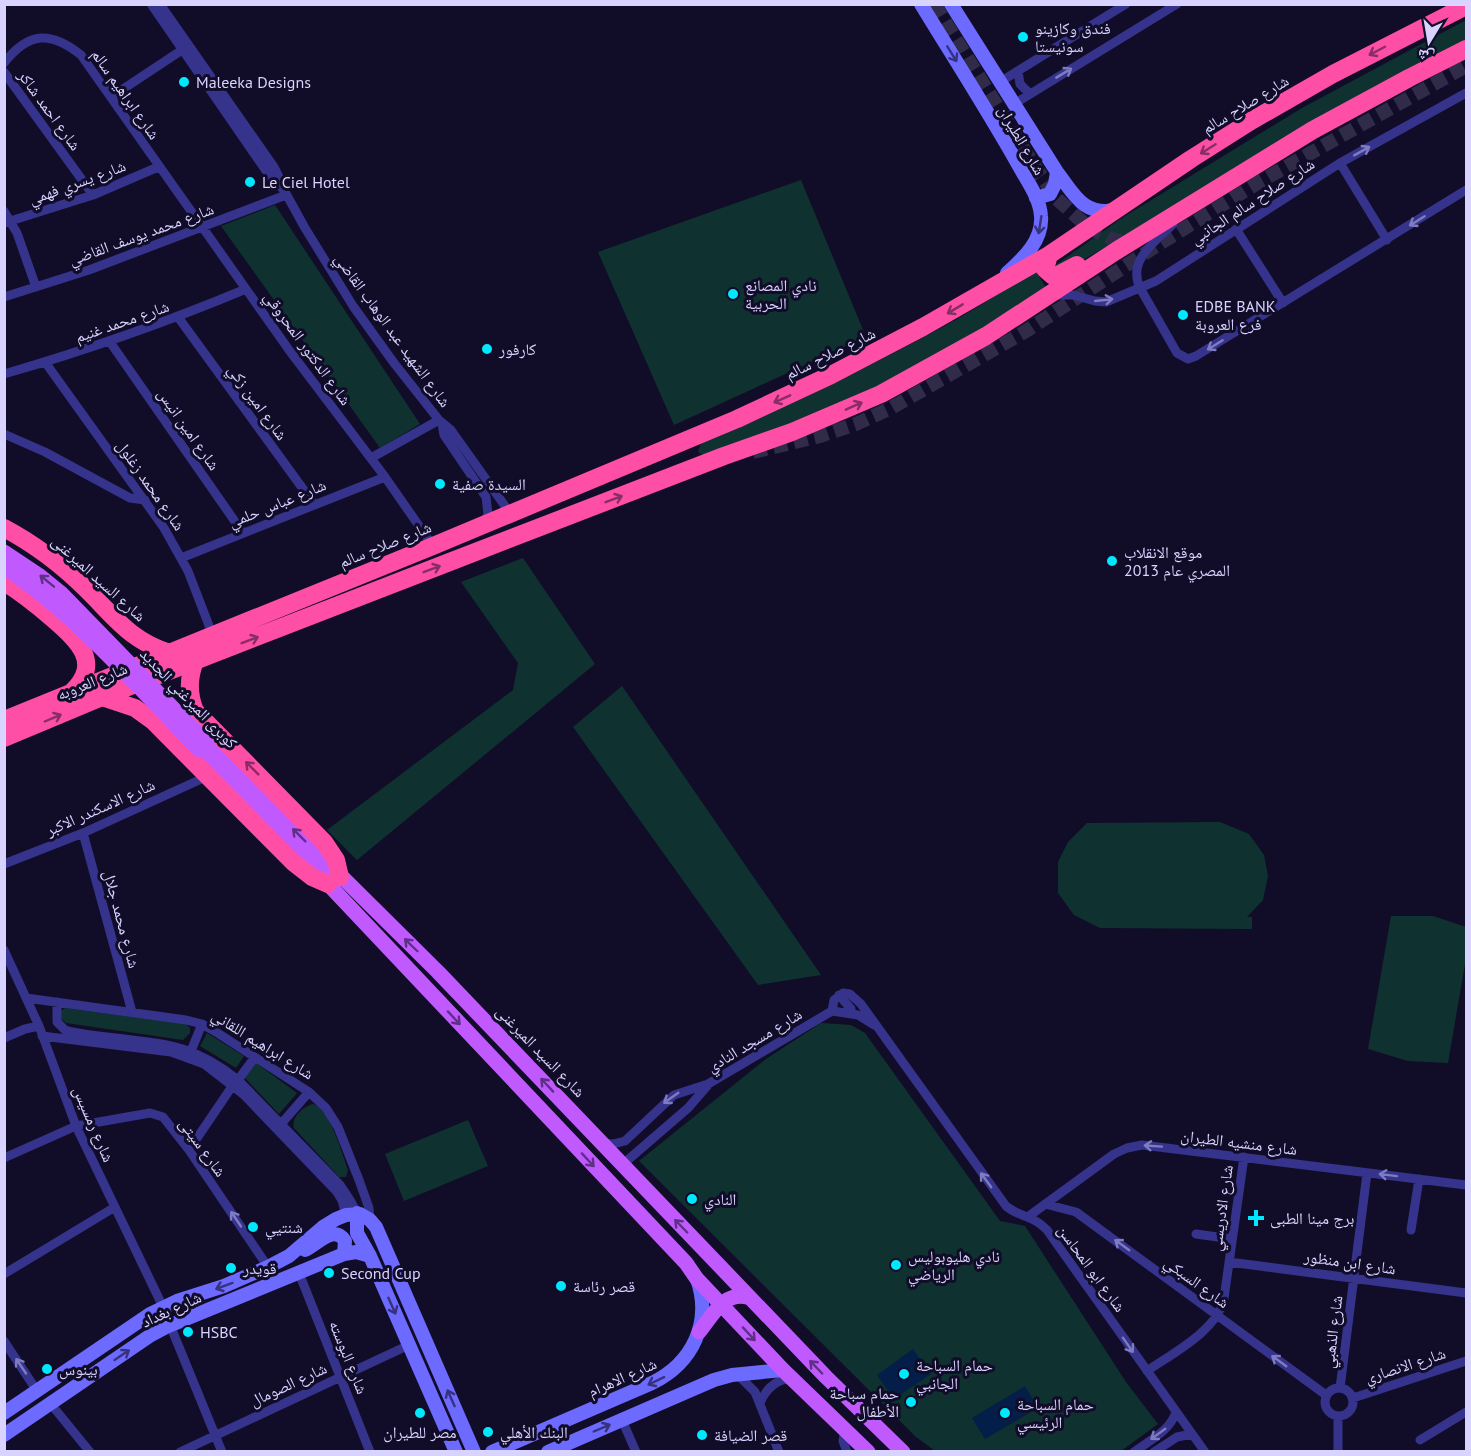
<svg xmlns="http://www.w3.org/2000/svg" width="1471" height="1456" font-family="'PT Sans','Noto Naskh Arabic',sans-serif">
  <rect width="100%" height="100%" fill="#110d28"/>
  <path fill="#0f3231" d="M1466 20V44L1060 273 1054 266 1122 218 1302 108Z
    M801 180 866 337 674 425 598 252Z
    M275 205 420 424 380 448 221 226Z
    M1036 271 1046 288C970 336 893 386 810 420 776 434 741 445 706 457L698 452 701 443C789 404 877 364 961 317 986 302 1011 286 1036 271Z
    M523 558 595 664 357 860 327 830 513 690 518 663 461 582Z
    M622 686 821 975 758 985 573 727Z
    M1220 822 1249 834 1264 855 1268 876 1263 900 1247 917H1252V929L1100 928 1074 915 1058 893V862L1068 842 1087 823Z
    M1391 916H1433L1466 927V958L1448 1063 1408 1061 1368 1049Z
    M65 1008 186 1024 190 1028V1033L183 1040 66 1023 60 1018 61 1011Z
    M821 1023 851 1025 865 1033 1000 1221 1025 1226 1126 1382 1158 1424 1121 1451H935L915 1436 639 1161 766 1059Z
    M207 1033 244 1056 236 1068 200 1046Z
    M256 1063 297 1093 279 1114 244 1077Z
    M313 1104C330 1108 342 1154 348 1170L346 1177H339L294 1128C291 1118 302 1107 313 1104Z
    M468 1120 488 1166 404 1201 385 1154Z"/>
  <path fill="#041e49" d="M913 1349 931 1374 894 1399 877 1375Z
    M1025 1386 1038 1408 985 1439 972 1418Z"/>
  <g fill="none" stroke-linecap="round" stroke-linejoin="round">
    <path stroke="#2f2b48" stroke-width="14" stroke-dasharray="14 7" stroke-linecap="butt" d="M934 4 1033 164 1057 199 1088 227 1112 239 1134 244
      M753 452 820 436 856 424 891 408 1026 331 1156 246 1259 182 1466 66"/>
    <path stroke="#35338c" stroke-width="9" d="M151 4 271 178 284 190
      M160 4 274 167 281 181 284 190 305 228 353 306 394 363 439 420 451 430 510 513
      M4 63C29 31 51 31 81 55L289 350 385 477 433 546
      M1018 71 1020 84 1030 94
      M4 72 93 195
      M1000 82 1126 4
      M111 97 182 50
      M1014 104 1177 4
      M1340 163 1387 240
      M4 211 17 233 36 287
      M4 223 93 195 158 167
      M1173 224C1155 242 1127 260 1140 288L1177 353 1188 359 1196 356 1466 190
      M1236 229 1283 303
      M1055 295H1073L1095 301 1106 302 1156 281 1340 163 1466 93
      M4 297 89 270 286 195
      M178 317 314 504
      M110 342 243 533
      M45 362 164 528 188 571 213 636
      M4 374C87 350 167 322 246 289
      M442 424 444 435 486 497 488 514 484 524
      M4 434 45 452 130 498 145 500
      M371 458 439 420
      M181 558 385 477
      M83 833 132 1012
      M4 864 83 833 208 776
      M4 950 39 1026 76 1126 163 1307
      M839 995 851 1009
      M26 998 186 1020 202 1024 216 1032 309 1092 326 1108 338 1127 359 1180 369 1208 370 1220
      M57 1002V1022L65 1030C79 1034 93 1035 107 1037 163 1044 192 1043 238 1080L340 1185 350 1200 357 1213
      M832 1011 834 1000 843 993 850 994 861 1004 1006 1206C1020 1218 1032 1214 1047 1230L1205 1452
      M832 1011 858 1015 874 1025
      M42 1036 171 1052 204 1064 244 1095 337 1192 342 1200 346 1215
      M4 1038 25 1029 39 1026
      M191 1051 202 1024
      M238 1080 255 1057
      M281 1124 309 1092
      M603 1143 613 1144 625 1141 674 1095 708 1084 832 1011
      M189 1150 233 1085
      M4 1158 76 1126 150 1113 163 1117 189 1150 268 1267
      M622 1165 688 1108 708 1085
      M1045 1204 1076 1212 1326 1395
      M1029 1216 1114 1154 1127 1148 1142 1145 1466 1185
      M1411 1230 1419 1179
      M1196 1234 1232 1239
      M1229 1262 1466 1293
      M299 1273 370 1452
      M4 1274 115 1207
      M170 1325 222 1452
      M4 1341 37 1391
      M1147 1371C1173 1353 1218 1330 1224 1298L1244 1157
      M738 1375 755 1392 779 1452
      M1325 1402a14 14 0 1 1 28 0a14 14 0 1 1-28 0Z
      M1340 1388 1367 1173
      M1353 1398 1466 1361
      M50 1403 90 1452
      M760 1403C766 1388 776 1380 791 1378
      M1338 1416V1452
      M622 1420 636 1452
      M845 1431 843 1441 847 1452
      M1420 1440 1466 1412
      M180 1452 409 1345
      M1134 1452C1150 1440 1170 1431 1176 1412
      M1154 1452 1177 1437 1192 1434"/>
    <path stroke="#6d6aff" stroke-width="14" d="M921 4C954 58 988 111 1019 166 1027 181 1040 198 1041 216 1043 240 1024 258 1007 273
      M951 4 1057 172C1074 194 1083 216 1115 210
      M1036 198 1050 194 1055 184 1057 172
      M357 1213V1233L370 1256 456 1452
      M305 1250C318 1244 334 1224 345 1241L344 1254
      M4 1413 150 1314 177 1301 224 1286 268 1267 289 1256 323 1227 336 1219 346 1215 360 1214 370 1220 376 1227 474 1452
      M4 1435 151 1335 166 1327 344 1254 356 1252 370 1256
      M492 1452 652 1383C693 1363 712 1322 697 1279
      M548 1452 714 1380 732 1375 783 1370"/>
    <path stroke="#c05aff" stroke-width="15" d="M206 742 438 972 826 1377 903 1452
      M199 750 328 884 686 1263 697 1279 783 1370 868 1452
      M699 1332C713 1315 725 1289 750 1298"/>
    <path stroke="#ff4ea5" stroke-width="18" d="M1049 255 1045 269 1053 276 1058 275 1077 265
      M4 528C34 544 62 565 86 589 114 616 130 641 170 653
      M4 582C22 593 38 606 53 619 77 640 103 662 72 692
      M195 661C188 678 188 694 195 711L324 842 336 860 340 877
      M102 697 135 708 153 721 294 863 312 877 328 884
      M4 720 433 546 737 419 831 375 923 327 1049 255 1191 159 1251 121 1333 74 1466 6
      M4 738 102 697 447 563 724 456 792 432 881 394 986 336 1116 251 1313 130 1409 78 1466 49"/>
    <path stroke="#c05aff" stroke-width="15" d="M4 552 40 576 61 593 206 742
      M4 567C78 617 137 686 199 750"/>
  </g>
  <defs><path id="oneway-shaft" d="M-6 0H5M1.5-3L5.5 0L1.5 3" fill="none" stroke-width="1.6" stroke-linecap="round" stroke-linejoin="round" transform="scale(1.5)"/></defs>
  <g stroke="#882e66">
    <use href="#oneway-shaft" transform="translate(1377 51) rotate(152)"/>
    <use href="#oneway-shaft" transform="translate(1208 149) rotate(148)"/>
    <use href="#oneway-shaft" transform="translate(955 309) rotate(149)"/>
    <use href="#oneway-shaft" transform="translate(782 399) rotate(156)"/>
    <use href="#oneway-shaft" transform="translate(854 406) rotate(-24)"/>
    <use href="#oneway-shaft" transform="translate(614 499) rotate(-21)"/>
    <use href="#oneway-shaft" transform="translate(432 569) rotate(-21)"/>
    <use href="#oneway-shaft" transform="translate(250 640) rotate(-21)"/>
    <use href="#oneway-shaft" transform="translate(53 718) rotate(-23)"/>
    <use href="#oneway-shaft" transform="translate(252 768) rotate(-135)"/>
  </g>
  <g stroke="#36327e">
    <use href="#oneway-shaft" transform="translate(952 54) rotate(58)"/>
    <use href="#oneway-shaft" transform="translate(1040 225) rotate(99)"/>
    <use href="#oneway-shaft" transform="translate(224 1286) rotate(160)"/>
    <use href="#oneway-shaft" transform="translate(392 1306) rotate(66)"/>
    <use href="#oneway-shaft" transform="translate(122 1355) rotate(-34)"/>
    <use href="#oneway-shaft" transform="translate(656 1381) rotate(154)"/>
    <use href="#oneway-shaft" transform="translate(451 1398) rotate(-114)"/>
    <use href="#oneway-shaft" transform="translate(602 1428) rotate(-23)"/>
  </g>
  <g stroke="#7e7bc0">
    <use href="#oneway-shaft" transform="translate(1064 73) rotate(-31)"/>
    <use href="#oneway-shaft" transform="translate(1362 151) rotate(-29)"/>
    <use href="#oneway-shaft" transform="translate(1417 221) rotate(148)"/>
    <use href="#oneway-shaft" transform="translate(1104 300) rotate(-6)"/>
    <use href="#oneway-shaft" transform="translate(1215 345) rotate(148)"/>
    <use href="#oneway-shaft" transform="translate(671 1098) rotate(145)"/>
    <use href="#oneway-shaft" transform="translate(1153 1146) rotate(-176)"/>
    <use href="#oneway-shaft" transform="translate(1388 1175) rotate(-173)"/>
    <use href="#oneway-shaft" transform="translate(986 1180) rotate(-126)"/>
    <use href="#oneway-shaft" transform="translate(236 1219) rotate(-124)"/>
    <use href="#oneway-shaft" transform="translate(1122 1245) rotate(-144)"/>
    <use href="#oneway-shaft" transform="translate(1128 1345) rotate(55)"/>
    <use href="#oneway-shaft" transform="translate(1279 1361) rotate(-144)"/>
    <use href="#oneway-shaft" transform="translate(21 1366) rotate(-124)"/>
    <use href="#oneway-shaft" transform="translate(1158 1434) rotate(144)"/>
  </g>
  <g stroke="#603089">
    <use href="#oneway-shaft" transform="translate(47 581) rotate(-141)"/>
    <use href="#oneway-shaft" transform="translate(299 835) rotate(-135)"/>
    <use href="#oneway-shaft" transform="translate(411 945) rotate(-136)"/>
    <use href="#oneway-shaft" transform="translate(454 1018) rotate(47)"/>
    <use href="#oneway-shaft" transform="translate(547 1085) rotate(-133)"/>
    <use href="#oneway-shaft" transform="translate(588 1160) rotate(47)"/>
    <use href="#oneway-shaft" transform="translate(681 1226) rotate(-134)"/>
    <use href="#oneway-shaft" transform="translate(749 1334) rotate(47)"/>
    <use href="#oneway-shaft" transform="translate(816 1367) rotate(-134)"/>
  </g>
  <g fill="#00e8fe" stroke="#110d28" stroke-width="2">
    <circle cx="1023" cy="37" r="6"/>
    <circle cx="184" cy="82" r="6"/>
    <circle cx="250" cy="182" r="6"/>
    <circle cx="733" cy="294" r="6"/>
    <circle cx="1183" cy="315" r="6"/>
    <circle cx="487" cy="349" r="6"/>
    <circle cx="440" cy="484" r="6"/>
    <circle cx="1112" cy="561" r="6"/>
    <circle cx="692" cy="1199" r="6"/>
    <path d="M1253 1209h6v6h6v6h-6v6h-6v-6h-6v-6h6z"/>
    <circle cx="253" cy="1227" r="6"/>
    <circle cx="896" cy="1265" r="6"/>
    <circle cx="231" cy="1268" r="6"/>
    <circle cx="329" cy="1273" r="6"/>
    <circle cx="561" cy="1286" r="6"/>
    <circle cx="188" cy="1332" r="6"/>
    <circle cx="47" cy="1369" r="6"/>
    <circle cx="904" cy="1374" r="6"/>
    <circle cx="911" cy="1402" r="6"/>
    <circle cx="420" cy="1413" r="6"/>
    <circle cx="1005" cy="1413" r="6"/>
    <circle cx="488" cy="1432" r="6"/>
    <circle cx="702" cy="1435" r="6"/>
  </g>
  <g text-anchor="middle" stroke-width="6" stroke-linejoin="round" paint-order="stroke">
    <g font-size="16" fill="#d8d3ff" stroke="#110d28" text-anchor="start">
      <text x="1035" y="34">فندق وكازينو<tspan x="1035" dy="18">سونيستا</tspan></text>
      <text x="196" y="88">Maleeka Designs</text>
      <text x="262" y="188">Le Ciel Hotel</text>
      <text x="745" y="291">نادي المصانع<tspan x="745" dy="18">الحربية</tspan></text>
      <text x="1195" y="312">EDBE BANK<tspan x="1195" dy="18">فرع العروبة</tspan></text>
      <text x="499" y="355">كارفور</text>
      <text x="452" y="490">السيدة صفية</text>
      <text x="1124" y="558">موقع الانقلاب<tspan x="1124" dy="18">المصري عام 2013</tspan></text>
      <text x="704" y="1205">النادي</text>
      <text x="1270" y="1224">برج مينا الطبى</text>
      <text x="265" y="1233">شنتيي</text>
      <text x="908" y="1262">نادي هليوبوليس<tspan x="908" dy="18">الرياضي</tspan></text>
      <text x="243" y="1274">قويدر</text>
      <text x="341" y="1279">Second Cup</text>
      <text x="573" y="1292">قصر رئاسة</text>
      <text x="200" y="1338">HSBC</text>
      <text x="916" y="1371">حمام السباحة<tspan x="916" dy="18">الجانبي</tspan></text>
      <text x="59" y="1375">بينوس</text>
      <text x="899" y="1399" text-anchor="end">حمام سباحة<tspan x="899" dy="18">الأطفال</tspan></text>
      <text x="1017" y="1410">حمام السباحة<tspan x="1017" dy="18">الرئيسي</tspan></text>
      <text x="420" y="1438" text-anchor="middle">مصر للطيران</text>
      <text x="500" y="1438">البنك الأهلي</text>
      <text x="714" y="1441">قصر الضيافة</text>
    </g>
    <g font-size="16" fill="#d8d3ff" stroke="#110d28">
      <text transform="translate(126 94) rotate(55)" y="6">شارع ابراهيم سالم</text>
      <text transform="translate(1245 104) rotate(-31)" y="6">شارع صلاح سالم</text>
      <text transform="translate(50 110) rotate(54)" y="6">شارع احمد شاكر</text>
      <text transform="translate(1022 140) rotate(60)" y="6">شارع الطيران</text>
      <text transform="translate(77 182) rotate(-20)" y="6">شارع يسري فهمي</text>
      <text transform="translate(1252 201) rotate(-33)" y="6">شارع صلاح سالم الجانبي</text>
      <text transform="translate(141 234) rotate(-20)" y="6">شارع محمد يوسف القاضي</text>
      <text transform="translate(122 321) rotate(-19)" y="6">شارع محمد غنيم</text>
      <text transform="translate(393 330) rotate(54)" y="6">شارع الشهيد عبد الوهاب القاضي</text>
      <text transform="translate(308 348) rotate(54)" y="6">شارع الدكتور المحروقي</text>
      <text transform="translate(830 353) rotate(-26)" y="6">شارع صلاح سالم</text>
      <text transform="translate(258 402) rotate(54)" y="6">شارع امين زكي</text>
      <text transform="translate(189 429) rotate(55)" y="6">شارع امين انيس</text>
      <text transform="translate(151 485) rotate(55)" y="6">شارع محمد زغلول</text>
      <text transform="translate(277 503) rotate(-22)" y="6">شارع عباس حلمي</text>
      <text transform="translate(385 544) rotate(-22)" y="6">شارع صلاح سالم</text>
      <text transform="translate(99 578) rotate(42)" y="6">شارع السيد الميرغنى</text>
      <text transform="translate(92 681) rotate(-22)" y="6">شارع العروبه</text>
      <text transform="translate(189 698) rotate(46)" y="6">كوبرى الميرغني الجديد</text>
      <text transform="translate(100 807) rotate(-24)" y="6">شارع الاسكندر الاكبر</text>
      <text transform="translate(122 919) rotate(75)" y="6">شارع محمد جلال</text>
      <text transform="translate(754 1040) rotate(-31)" y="6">شارع مسجد النادي</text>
      <text transform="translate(263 1044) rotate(32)" y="6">شارع ابراهيم اللقاني</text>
      <text transform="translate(541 1051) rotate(46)" y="6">شارع السيد الميرغنى</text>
      <text transform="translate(94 1124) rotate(67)" y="6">شارع رمسيس</text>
      <text transform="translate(1239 1142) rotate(7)" y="6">شارع منشيه الطيران</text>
      <text transform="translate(203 1147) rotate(54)" y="6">شارع سيتى</text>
      <text transform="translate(1221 1208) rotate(-82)" y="6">شارع الادريسي</text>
      <text transform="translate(1350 1262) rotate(8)" y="6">شارع ابن منظور</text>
      <text transform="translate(1092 1268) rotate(54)" y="6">شارع ابو المحاسن</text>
      <text transform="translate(1197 1282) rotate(36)" y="6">شارع السبكي</text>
      <text transform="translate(171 1309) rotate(-25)" y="6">شارع بغداد</text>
      <text transform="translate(1332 1332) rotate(-83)" y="6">شارع الذهبي</text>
      <text transform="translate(349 1357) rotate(68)" y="6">شارع البوسته</text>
      <text transform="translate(1405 1365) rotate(-18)" y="6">شارع الانصاري</text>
      <text transform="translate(622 1377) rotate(-24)" y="6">شارع الاهرام</text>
      <text transform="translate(288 1384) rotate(-25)" y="6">شارع الصومال</text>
    </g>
  </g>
  <rect width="1471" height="1456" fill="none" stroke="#d8d3ff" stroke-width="12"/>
  <g transform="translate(1429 42) rotate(191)" stroke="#110d28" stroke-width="4.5" paint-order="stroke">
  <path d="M0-4.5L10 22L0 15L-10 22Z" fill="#d8d3ff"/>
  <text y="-9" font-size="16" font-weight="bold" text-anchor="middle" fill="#d8d3ff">ش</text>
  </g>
</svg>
